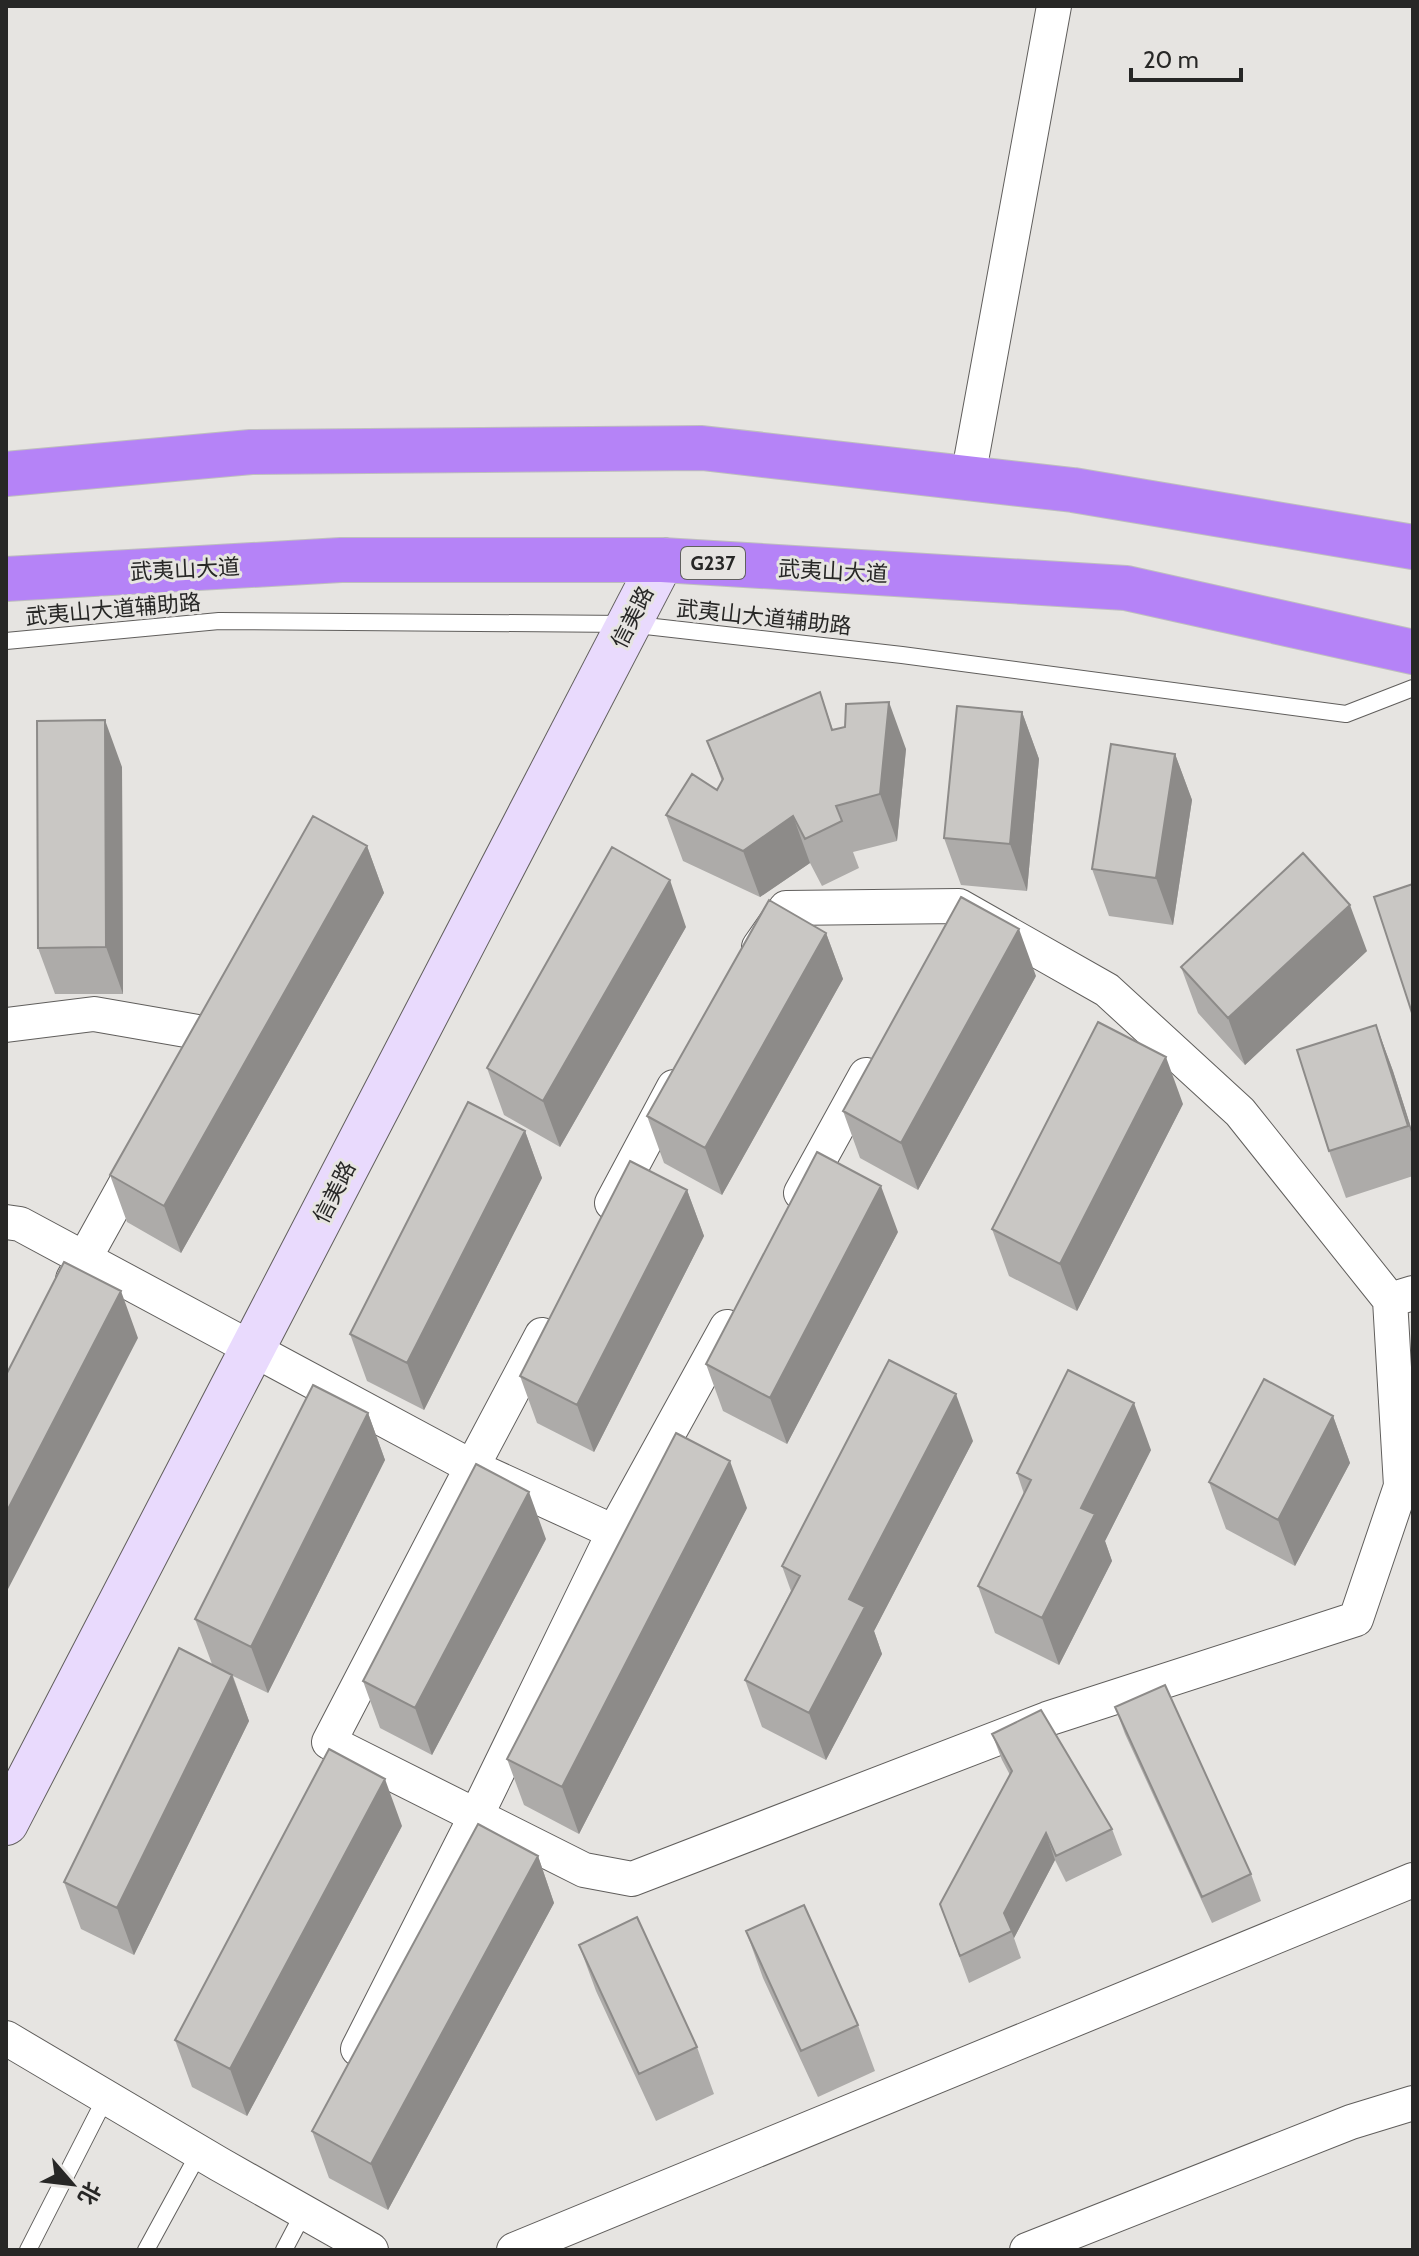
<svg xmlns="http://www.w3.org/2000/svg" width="1419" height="2256" font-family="Cabin,'Noto Sans SC',sans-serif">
  <rect width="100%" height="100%" fill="#e6e4e1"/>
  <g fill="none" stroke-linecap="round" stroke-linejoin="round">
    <g stroke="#605e5c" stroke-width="18">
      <path id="lane" d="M6 641 219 621 628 624 902 655 1346 714 1413 688
        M28 2250 106 2097
        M146 2250 199 2153
        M284 2250 304 2212"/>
    </g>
    <g stroke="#605e5c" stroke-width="36">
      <path id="street" d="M968 477 1054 6
        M759 947 786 908 959 906 1107 990 1240 1112 1390 1300
        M6 1025 94 1014 209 1034
        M801 1193 866 1075
        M612 1203 674 1087
        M6 1222 20 1224 472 1467 329 1742 584 1870 632 1879 1047 1719 1356 1619 1401 1486 1390 1300 1413 1293
        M73 1279 140 1158
        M542 1335 472 1467 614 1532
        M6 2038 219 2164 371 2250
        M358 2049 476 1816 614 1532 727 1327
        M514 2250 1413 1880
        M1027 2250 1351 2122 1413 2103"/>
    </g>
    <g stroke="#605e5c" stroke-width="46">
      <path id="secondary" d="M6 1823 662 560"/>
    </g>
    <g stroke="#bebebe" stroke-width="46">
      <path id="highway" d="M6 474 251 452 702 448 1073 490 1413 547
        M6 579 341 560H662L1126 588 1413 652"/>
    </g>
    <use href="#lane" stroke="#fff" stroke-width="16"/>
    <use href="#street" stroke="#fff" stroke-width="34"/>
    <use href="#secondary" stroke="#e9dafd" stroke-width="44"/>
    <use href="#highway" stroke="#b583f7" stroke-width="44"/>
  </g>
  <path fill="#adaba9" d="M820 692 833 730 906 749 897 841 853 852 859 868 822 886 810 863 760 897 683 861 666 815 717 790 722 781 707 741Z
    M1022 712 1039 759 1027 891 961 885 944 838Z
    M1175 754 1192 800 1173 925 1109 916 1092 869Z
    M122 767 123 994H55L38 948Z
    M367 846 384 893 181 1253 127 1222 110 1175Z
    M686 927 560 1147 504 1115 487 1068Z
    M826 933 843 979 722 1195 664 1163 647 1116Z
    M1367 951 1245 1065 1198 1013 1181 967Z
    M1036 976 918 1190 860 1158 843 1111Z
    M1376 1025 1393 1071 1413 1134V1176L1346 1198 1329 1151Z
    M1183 1104 1077 1311 1009 1276 992 1229Z
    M525 1131 542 1178 424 1410 367 1381 350 1334Z
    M687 1190 704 1236 594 1452 537 1423 520 1376Z
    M898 1232 787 1444 723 1411 706 1364Z
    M368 1413 385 1460 268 1693 233 1676 249 1721 134 1955 81 1929 64 1882 212 1664 195 1619Z
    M1333 1416 1350 1463 1295 1566 1226 1529 1209 1482Z
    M973 1441 874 1631 882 1654 826 1760 762 1727 745 1680 791 1591 782 1566Z
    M1151 1450 1105 1541 1112 1561 1059 1665 995 1633 978 1586 1024 1494 1017 1473Z
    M747 1508 579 1834 524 1805 507 1759Z
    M546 1539 432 1755 380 1728 363 1681Z
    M1115 1707 1251 1874 1261 1901 1212 1923 1125 1734Z
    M992 1734 1112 1829 1122 1855 1066 1882 1055 1860 1014 1938 1021 1958 969 1983 940 1904 1010 1775 1002 1760Z
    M402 1826 247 2116 192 2087 175 2040Z
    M538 1856 554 1903 388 2210 329 2178 312 2131Z
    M746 1931 858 2025 875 2071 818 2097 763 1978Z
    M579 1945 697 2047 714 2094 656 2121 596 1991Z"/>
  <path fill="#8d8b89" d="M889 702 906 749 897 841 880 794Z
    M1022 712 1039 759 1027 891 1010 844Z
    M105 720 122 767 123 994 106 947Z
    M1175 754 1192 800 1173 925 1156 878Z
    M793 816 810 863 760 897 743 851Z
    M367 846 384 893 181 1253 164 1206Z
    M670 880 686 927 560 1147 543 1101Z
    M1350 905 1367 951 1245 1065 1228 1018Z
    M1019 929 1036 976 918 1190 901 1143Z
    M826 933 843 979 722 1195 705 1148Z
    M1376 1025 1393 1071 1413 1134V1138Z
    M1166 1057 1183 1104 1077 1311 1060 1264Z
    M525 1131 542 1178 424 1410 407 1363Z
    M881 1186 898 1232 787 1444 770 1398Z
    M687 1190 704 1236 594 1452 577 1405Z
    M121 1291 138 1338 6 1593V1513Z
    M956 1394 973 1441 874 1631 882 1654 826 1760 809 1713 849 1599Z
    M1134 1403 1151 1450 1105 1541 1112 1561 1059 1665 1042 1618 1081 1508Z
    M368 1413 385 1460 268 1693 251 1647Z
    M1333 1416 1350 1463 1295 1566 1278 1520Z
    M730 1461 747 1508 579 1834 562 1787Z
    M529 1492 546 1539 432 1755 415 1708Z
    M232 1675 249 1721 134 1955 117 1908Z
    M385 1779 402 1826 247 2116 230 2069Z
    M1046 1833 1055 1860 1014 1938 1004 1913Z
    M538 1856 554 1903 388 2210 371 2164Z"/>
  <path fill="#c9c7c4" stroke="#8d8b89" stroke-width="2" d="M820 692 832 730 845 727 846 704 889 702 880 794 836 806 842 821 805 839 793 816 743 851 666 815 692 774 717 790 723 779 707 741Z
    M957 706 1022 712 1010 844 944 838Z
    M105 720 106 947 38 948 37 721Z
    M1111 744 1175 754 1156 878 1092 869Z
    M313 816 367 846 164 1206 110 1175Z
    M612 847 670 880 543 1101 487 1068Z
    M1303 853 1350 905 1228 1018 1181 967Z
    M1413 884V1016L1374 897Z
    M961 897 1019 929 901 1143 843 1111Z
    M769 900 826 933 705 1148 647 1116Z
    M1098 1022 1166 1057 1060 1264 992 1229Z
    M1376 1025 1408 1126 1329 1151 1297 1050Z
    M468 1102 525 1131 407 1363 350 1334Z
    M817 1152 881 1186 770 1398 706 1364Z
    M630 1161 687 1190 577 1405 520 1376Z
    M64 1262 121 1291 6 1513V1375Z
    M889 1360 956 1394 849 1599 865 1607 809 1713 745 1680 800 1576 782 1566Z
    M1068 1370 1134 1403 1081 1508 1095 1514 1042 1618 978 1586 1031 1480 1017 1473Z
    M1264 1379 1333 1416 1278 1520 1209 1482Z
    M313 1385 368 1413 251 1647 195 1619Z
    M676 1433 730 1461 562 1787 507 1759Z
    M476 1464 529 1492 415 1708 363 1681Z
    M179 1648 232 1675 117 1908 64 1882Z
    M1165 1685 1251 1874 1202 1897 1115 1707Z
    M1041 1710 1112 1829 1056 1856 1046 1833 1004 1913 1012 1931 960 1956 940 1904 1012 1771 992 1734Z
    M329 1749 385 1779 230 2069 175 2040Z
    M478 1824 538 1856 371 2164 312 2131Z
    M804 1905 858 2025 801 2051 746 1931Z
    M637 1917 697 2047 639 2074 579 1945Z"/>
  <g text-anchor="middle" stroke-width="6" stroke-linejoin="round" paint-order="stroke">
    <rect fill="#e6e4e1" stroke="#60605e" stroke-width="2" x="681" y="547" width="64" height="32" rx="6"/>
    <g font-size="20" font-weight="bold" fill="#272726">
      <text x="713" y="570">G237</text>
    </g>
    <g font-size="22" fill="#272726" stroke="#e6e4e1">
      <text transform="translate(185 569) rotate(-3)" y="8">武夷山大道</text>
      <text transform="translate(833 571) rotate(3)" y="8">武夷山大道</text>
      <text transform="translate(113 609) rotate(-5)" y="8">武夷山大道辅助路</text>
      <text transform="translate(632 617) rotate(-63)" y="8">信美路</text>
      <text transform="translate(764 617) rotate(6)" y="8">武夷山大道辅助路</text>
      <text transform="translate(334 1192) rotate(-63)" y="8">信美路</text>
    </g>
  </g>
  <rect width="1419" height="2256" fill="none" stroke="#272726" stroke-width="16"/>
  <g transform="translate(72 2184) rotate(118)" stroke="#e6e4e1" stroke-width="6" paint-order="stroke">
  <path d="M0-6L14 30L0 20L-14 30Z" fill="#272726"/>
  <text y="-12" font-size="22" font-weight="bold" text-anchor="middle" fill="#272726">北</text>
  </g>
  <path d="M1131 68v12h110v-12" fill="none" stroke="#272726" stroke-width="4"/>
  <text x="1143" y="68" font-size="24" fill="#272726" stroke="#e6e4e1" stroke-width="6" paint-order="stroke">20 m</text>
</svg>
